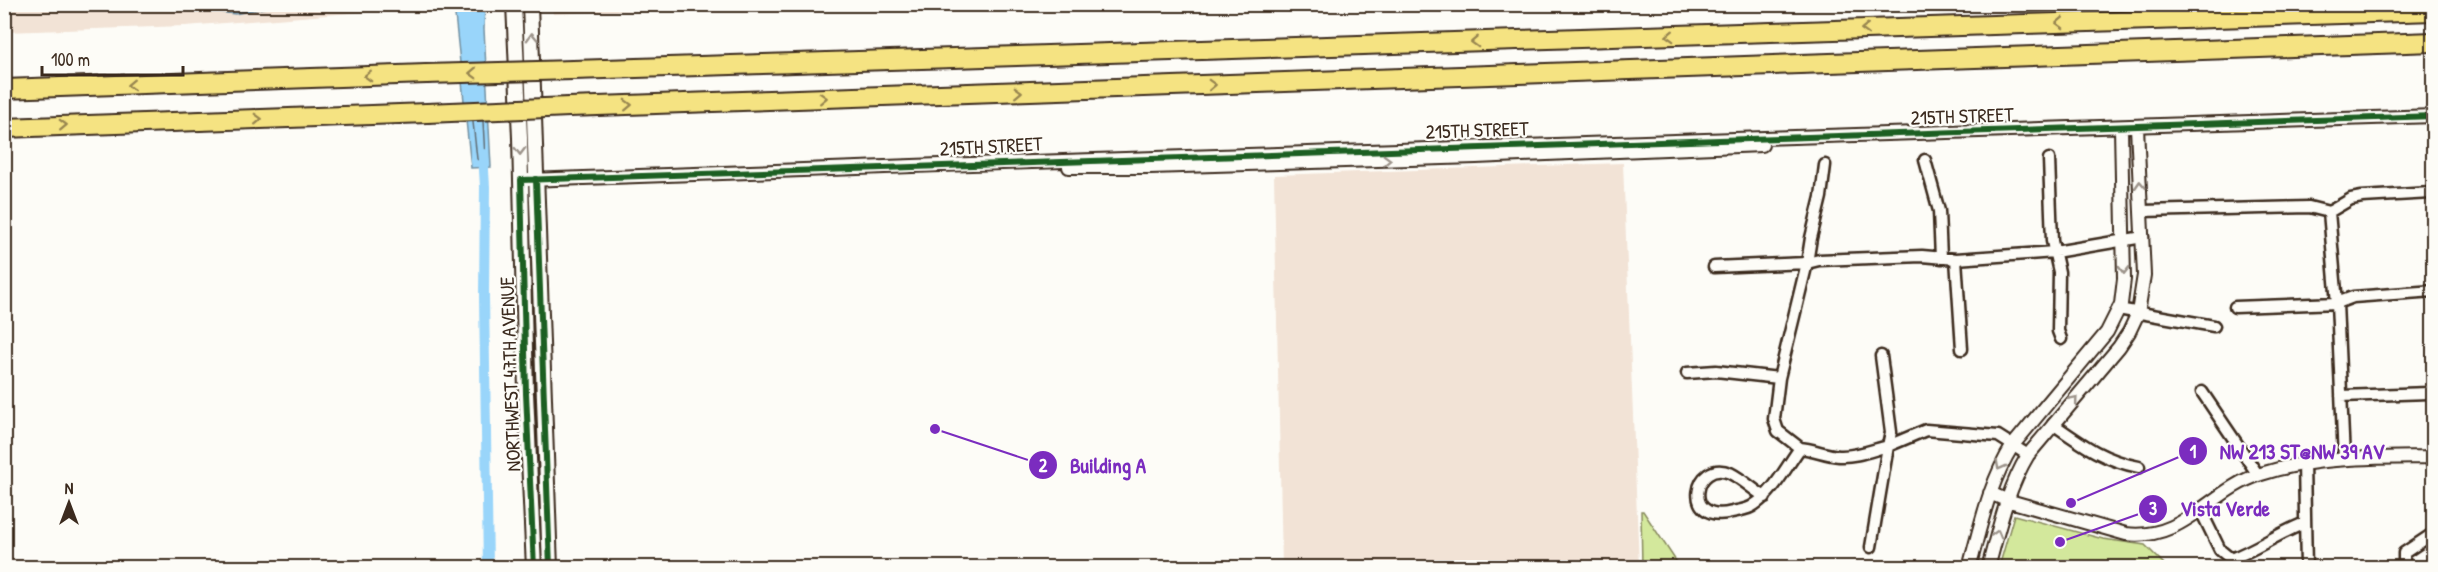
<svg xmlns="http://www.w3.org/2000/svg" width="2438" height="572" font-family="'Patrick Hand',sans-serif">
  <rect width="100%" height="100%" fill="#fdfcf7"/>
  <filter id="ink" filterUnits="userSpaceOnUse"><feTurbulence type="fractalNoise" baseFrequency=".0167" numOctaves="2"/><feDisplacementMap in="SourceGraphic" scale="12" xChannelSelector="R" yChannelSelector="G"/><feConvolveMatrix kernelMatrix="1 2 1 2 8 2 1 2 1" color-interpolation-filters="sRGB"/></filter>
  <g filter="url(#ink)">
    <path fill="#f2e3d6" d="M4 5 454 4V5L185 26 5 32Z
      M553 5V4L734 5 553 14Z
      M1623 163 1639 567H1282L1274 175Z"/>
    <path fill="#d3e89c" stroke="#87895d" stroke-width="1.5" d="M1641 511H1643L1680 567H1642Z
      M2014 515 2103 539 2145 545 2167 567H1999Z"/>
    <path fill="#99d5fa" stroke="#7391a2" stroke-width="1.5" d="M200 5V4L276 5 235 14 202 10Z
      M454 5H485L484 29 491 167 471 168Z"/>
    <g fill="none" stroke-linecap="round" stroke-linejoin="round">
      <path stroke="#616e76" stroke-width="1.5" d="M473 122 477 159 480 161 485 158 483 121"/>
      <path stroke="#99d5fa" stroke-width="10" d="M483 154 485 187 484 297 488 568"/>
      <g stroke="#3b2a1e" stroke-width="15">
        <path id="minor" d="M2049 159 2052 241 2059 272 2058 331 2061 339
          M1925 160 1939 211 1941 258
          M2142 211 2309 207 2329 212 2351 199 2362 197 2431 193
          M2329 212 2337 303 2344 459
          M1956 259 1962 349
          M1714 267 1807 263 1819 260 1922 256 1956 259 2055 252 2143 237
          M2235 307 2337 303 2353 297 2434 291
          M2118 309 2214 326
          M1687 373 1716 371 1779 378
          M2202 392 2258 475
          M2341 396 2429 393
          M2053 424C2083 445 2103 460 2139 467
          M1800 448 1778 431 1774 419 1779 378 1807 263 1811 238 1821 197 1825 165
          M2304 462 2306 568
          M1765 497C1754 490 1742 479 1730 473 1694 458 1681 525 1732 512 1739 510 1748 510 1754 505 1774 492 1786 467 1800 448 1813 449 1826 455 1839 456 1856 457 1872 450 1888 446L1891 432 1881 356
          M2201 511 2220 550 2231 559C2257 549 2279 533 2305 523
          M1871 547 1888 446 1926 430 1998 436 2028 455
          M2404 568V553L2434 533"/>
      </g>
      <g stroke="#3b2a1e" stroke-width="16">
        <path id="tertiary" d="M1069 167H1150L1476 157 1762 145
          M528 180C1163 155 1798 141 2434 116
          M1990 493 2006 500 2126 534C2185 541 2210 490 2261 474 2317 456 2375 458 2434 457
          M1969 568C1981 525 1989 483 2013 445L2107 332 2121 304 2124 279 2121 128
          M1988 568C1999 528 2007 490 2028 455L2119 347 2129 332 2138 313 2144 275 2137 127"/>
      </g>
      <g stroke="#3b2a1e" stroke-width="18">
        <path id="secondary" d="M514 4 520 138 526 393 534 568
          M530 4 550 568"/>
      </g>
      <g stroke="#3b2a1e" stroke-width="22">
        <path id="motorway" d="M573 70 2434 11
          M4 89 426 74
          M569 107 2434 42
          M4 128 427 113"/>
      </g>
      <use href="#minor" stroke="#fdfcf7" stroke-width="10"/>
      <use href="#tertiary" stroke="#fdfcf7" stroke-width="12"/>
      <use href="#secondary" stroke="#fdfcf7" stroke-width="14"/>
      <use href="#motorway" stroke="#f5e382" stroke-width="18"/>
      <g stroke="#3b2a1e" stroke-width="22" stroke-linecap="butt">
        <path id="motorway-bridge" d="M426 74 573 70
          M427 113 569 107"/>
      </g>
      <use href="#motorway-bridge" stroke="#f5e382" stroke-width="18"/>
      <g stroke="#fdfcf7" stroke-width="10">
        <path id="cycleway" d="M536 179 550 568
          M534 568 526 393 521 180C1158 155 1796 141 2434 116"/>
      </g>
      <use href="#cycleway" stroke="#1b5e20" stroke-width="6"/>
    </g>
    <defs><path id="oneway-chevron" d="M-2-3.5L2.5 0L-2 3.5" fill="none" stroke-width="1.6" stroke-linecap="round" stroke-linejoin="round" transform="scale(1.5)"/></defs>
    <g stroke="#988650">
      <use href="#oneway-chevron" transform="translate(2060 23) rotate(178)"/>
      <use href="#oneway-chevron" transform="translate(1865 29) rotate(178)"/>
      <use href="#oneway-chevron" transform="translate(1670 36) rotate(178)"/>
      <use href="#oneway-chevron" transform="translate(1475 42) rotate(178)"/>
      <use href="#oneway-chevron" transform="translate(473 73) rotate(178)"/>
      <use href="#oneway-chevron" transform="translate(368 76) rotate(178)"/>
      <use href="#oneway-chevron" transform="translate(131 85) rotate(178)"/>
      <use href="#oneway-chevron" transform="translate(1212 85) rotate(-2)"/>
      <use href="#oneway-chevron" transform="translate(1018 92) rotate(-2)"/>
      <use href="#oneway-chevron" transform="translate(823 98) rotate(-2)"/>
      <use href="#oneway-chevron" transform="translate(628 105) rotate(-2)"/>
      <use href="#oneway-chevron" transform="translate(258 119) rotate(-2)"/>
      <use href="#oneway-chevron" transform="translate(63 125) rotate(-2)"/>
    </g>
    <g stroke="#9c938a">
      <use href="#oneway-chevron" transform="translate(532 37) rotate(-92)"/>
      <use href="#oneway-chevron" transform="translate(520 151) rotate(89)"/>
      <use href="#oneway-chevron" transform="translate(1387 160) rotate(-2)"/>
      <use href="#oneway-chevron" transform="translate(2140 185) rotate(-93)"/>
      <use href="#oneway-chevron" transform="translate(2124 270) rotate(91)"/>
      <use href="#oneway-chevron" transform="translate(2074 400) rotate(-50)"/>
      <use href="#oneway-chevron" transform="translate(2000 466) rotate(118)"/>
      <use href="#oneway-chevron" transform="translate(1997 534) rotate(-75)"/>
    </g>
  </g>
  <g text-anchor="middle" stroke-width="4.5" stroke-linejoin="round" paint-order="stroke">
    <g font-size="20" fill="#3b2a1e" stroke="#fdfcf7">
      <text transform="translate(1962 116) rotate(-2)" y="7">215TH STREET</text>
      <text transform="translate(1477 130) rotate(-2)" y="7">215TH STREET</text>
      <text transform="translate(991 146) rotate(-3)" y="7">215TH STREET</text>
      <text transform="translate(510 374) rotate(-92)" y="7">NORTHWEST 47TH AVENUE</text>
    </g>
  </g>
  <path fill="none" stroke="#7b2cbf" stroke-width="2" d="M2071 503L2193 451M935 429L1043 465M2060 542L2153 509"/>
  <g fill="#7b2cbf" stroke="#fdfcf7" stroke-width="2">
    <circle cx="2071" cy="503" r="6"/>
    <circle cx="935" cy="429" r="6"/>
    <circle cx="2060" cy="542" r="6"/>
    <circle cx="2193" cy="451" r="15"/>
    <circle cx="1043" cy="465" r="15"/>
    <circle cx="2153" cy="509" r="15"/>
  </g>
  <g font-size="18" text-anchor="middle" font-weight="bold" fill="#fff">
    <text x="2193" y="458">1</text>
    <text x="1043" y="472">2</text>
    <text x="2153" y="515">3</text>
  </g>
  <g font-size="21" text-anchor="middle" font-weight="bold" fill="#7b2cbf" stroke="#fdfcf7" stroke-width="4.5" stroke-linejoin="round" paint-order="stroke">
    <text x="2302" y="459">NW 213 ST@NW 39 AV</text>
    <text x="1108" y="473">Building A</text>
    <text x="2225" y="516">Vista Verde</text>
  </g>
  <rect width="2438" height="572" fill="none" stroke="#fdfcf7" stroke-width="24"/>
  <rect x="12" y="12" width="2414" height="548" fill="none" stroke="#3b2a1e" stroke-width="2" filter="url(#ink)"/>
  <g transform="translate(69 503)" stroke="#fdfcf7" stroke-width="4.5" paint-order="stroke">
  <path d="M0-4.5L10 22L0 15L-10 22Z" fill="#3b2a1e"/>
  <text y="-9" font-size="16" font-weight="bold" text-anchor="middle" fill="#3b2a1e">N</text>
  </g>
  <path d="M42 66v9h141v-9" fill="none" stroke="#3b2a1e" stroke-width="3"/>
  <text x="51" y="66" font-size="18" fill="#3b2a1e" stroke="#fdfcf7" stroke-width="4.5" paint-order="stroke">100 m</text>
</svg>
